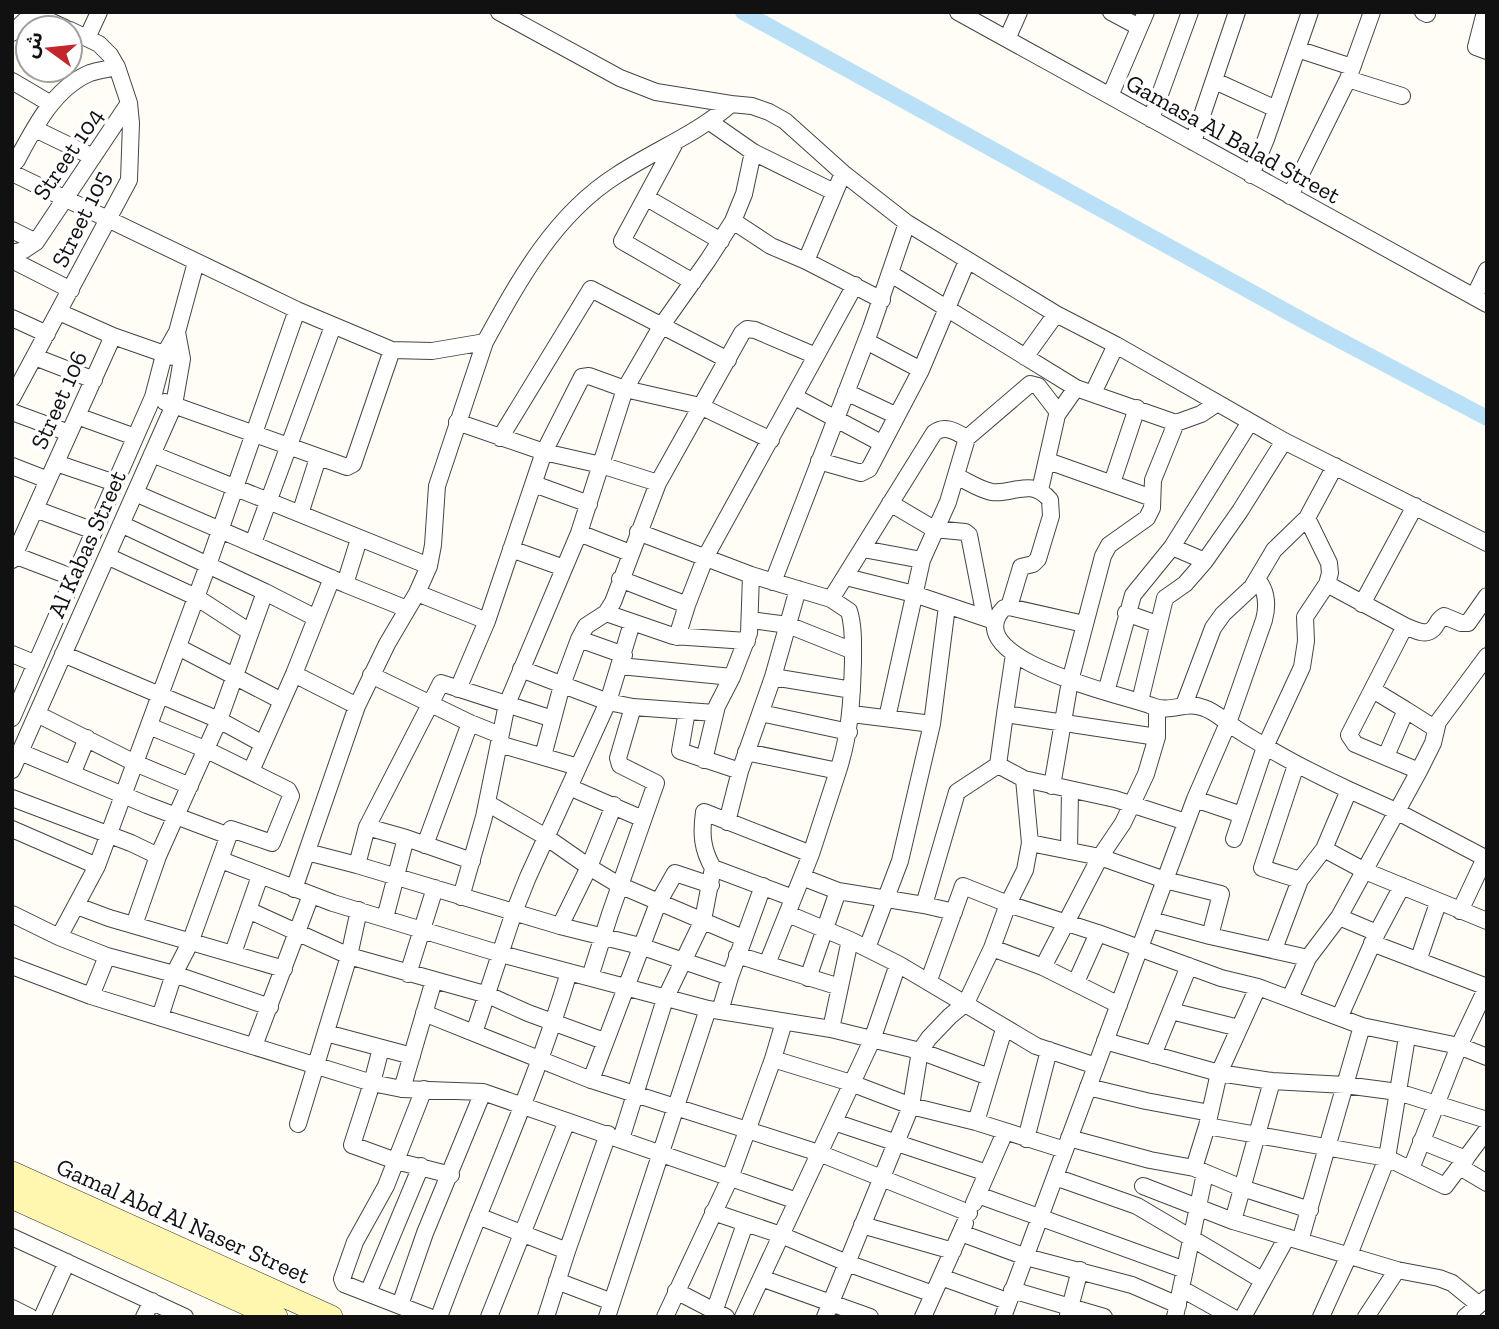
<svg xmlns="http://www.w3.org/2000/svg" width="1499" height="1329" font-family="'Zilla Slab','Noto Sans Arabic',serif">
  <rect width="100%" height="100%" fill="#fffdf5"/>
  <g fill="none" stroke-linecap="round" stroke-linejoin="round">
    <path stroke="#b9e0f7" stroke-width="16" d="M743 12 1313 326 1487 418"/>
    <g stroke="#444" stroke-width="18">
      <path id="street" d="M30 12 65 28
        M499 12 620 78 656 92 731 104
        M958 12 1487 304
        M1111 12 1139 27
        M1423 12 1427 14
        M1485 12 1476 47 1487 51
        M12 33 34 12
        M87 38 99 12
        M1007 39 1019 12
        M1297 49 1352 67
        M1348 79 1402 96
        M12 81 51 104
        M1215 81 1276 109
        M1110 96 1146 12
        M1151 119 1190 12
        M35 129 93 157
        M676 141 622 241 693 282
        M1193 142 1237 12
        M753 152 834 192
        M12 165 17 160C34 128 54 88 90 73 98 70 108 69 117 67
        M12 173 297 310 392 350 432 351 485 342C519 280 555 214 617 175 655 150 697 134 731 104L752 106 769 112 785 121 843 173 907 223 1056 314 1116 345 1284 441 1487 543
        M1251 175 1266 139 1310 12
        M1290 196 1348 79 1372 12
        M647 198 721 241
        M733 221 771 246 806 261 882 300
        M12 230 36 242
        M12 253 24 250 36 242 129 103
        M12 260 71 290
        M806 261 843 173
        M891 274 1076 388 1176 423
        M1474 297 1487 270
        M59 312 113 336 173 357
        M12 318 47 334
        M866 341 921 370
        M35 357 94 380
        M1025 357 1056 314
        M846 392 895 415
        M1093 393 1116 345
        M795 397 881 443
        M12 398 129 180 131 123 129 103 117 67 110 55 99 44 70 30
        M165 402 347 467 353 464 392 350
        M12 412 69 433
        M77 416 135 437
        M457 422 544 452 601 465 658 483
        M500 438 591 289 728 360
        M152 454 429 566
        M819 461 861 473 869 469 921 370 967 261
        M1048 461 1152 498
        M56 463 115 483
        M12 466 48 480
        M956 476C967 481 980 490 992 492 1013 495 1031 477 1050 500L1051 516 1038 559 1033 564 1021 567 1009 607
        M1112 483 1137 408
        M534 484 589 504
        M1040 490 1057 415 1076 388
        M135 493 345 584 407 609
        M890 503 934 529 965 532 969 535 985 617
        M35 509 94 531
        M300 514 318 458
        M121 524 265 592
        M638 532 751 575 831 599 934 433C945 424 956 432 967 438
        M579 533 630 553
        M253 543 333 326
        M1172 547 1205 561
        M511 549 564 568
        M863 549 922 560
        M14 555 74 578
        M107 556 196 597 250 632
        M12 560 113 336
        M846 577 914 594 991 620
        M620 579 687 605 706 556 855 285
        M773 582 871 328 907 223
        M345 584 359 539
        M1327 584 1405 626 1349 735 1355 744 1419 771
        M417 593 487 621
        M1362 604 1415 506
        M606 613 673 636 747 641
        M1126 613 1157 624
        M751 620 788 625 853 651
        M1084 624 1009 607 1004 608C954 659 1127 696 1152 706 1172 714 1185 700 1204 708 1213 711 1220 717 1227 722 1238 731 1251 738 1263 745 1291 762 1319 776 1349 790
        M1405 626C1413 629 1425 637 1433 629 1438 624 1437 620 1444 616L1461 623H1468L1487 596
        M677 637 687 605
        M579 639 624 655
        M178 647 282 701
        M12 654 36 664
        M63 654 219 720 263 744
        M1014 654 1005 714 1157 737
        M620 666 732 677
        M521 669 608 702 633 707 715 713
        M294 674 357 706
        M371 675 470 723 500 735
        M773 677 852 690
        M458 689 487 621 544 452 582 377 589 376 625 389 700 406 771 440
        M1373 690 1406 710
        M1106 692 1133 595 1172 547 1250 422
        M1140 701 1165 598 1185 584 1205 561 1240 511 1284 441
        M1184 705 1213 628 1223 614 1252 587 1274 550 1307 518 1335 466
        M687 711 680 751 740 771
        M761 713 849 732
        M37 714 135 763 190 786
        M852 714 932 724
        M12 718 153 397 164 355 177 332 196 262
        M887 718 922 560 948 502 967 438 1030 384 1038 386 1058 412
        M149 726 207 750 288 790 291 796 272 843 231 829 190 943 174 974 160 1017
        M499 744 578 767
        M20 752 147 805 229 836
        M746 752 838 771C850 734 852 700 853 661 853 645 854 627 849 611L831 599
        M543 756 562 685 579 639 586 626 606 613 613 602 658 483 742 333 747 329 755 330 816 356
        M1386 756 1406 710 1436 729
        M704 760 717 706 732 677 749 633 751 575
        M998 765 1024 779 1115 799 1186 822
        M998 765 1005 714
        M1296 765 1262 868 1300 880
        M12 770 174 405 182 359 177 332
        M251 771 294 674 332 578
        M73 772 87 738
        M1052 786 1070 681 1103 556 1109 545 1147 518 1152 508 1153 480 1176 423 1201 414 1216 404
        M569 787 643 819
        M12 798 131 843 158 856
        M1195 799 1242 815
        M487 803 546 837 589 867 619 885 743 938
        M727 822 740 771 773 677 798 589
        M367 827 406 838 472 861
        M12 829 97 866
        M1234 839 1265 747 1302 667 1306 641 1305 617 1327 584 1330 573 1329 563 1307 518
        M1030 843 1100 857 1165 880 1221 894 1210 936
        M425 845 470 723
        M1324 849 1365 871 1487 921
        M1069 851 1070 790
        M307 852 357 865 560 926 640 946 730 977 763 886
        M811 854 838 771
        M221 860 333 903 501 954 708 1009 831 1029 920 1051 989 1077
        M357 865 367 827 441 683 553 719
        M802 877 838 891 924 905 954 912
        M294 889 357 706 387 644 417 593 429 566 433 545 437 486 485 342
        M461 897 484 817 507 704 579 533 625 389 662 325 708 260 733 221 744 194 753 152 710 122
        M924 905 957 792 998 765
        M77 906 109 918 284 969
        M248 910 349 956 488 995 528 1013 604 1041
        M1460 911 1485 858
        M12 914 59 937 107 956 174 974 270 1007
        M788 914 850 940 898 964 1036 1046 1096 1066
        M1339 917 1377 933
        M385 918 406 838
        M1151 920 1210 936 1308 958
        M134 925 158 856 219 720 265 592 316 618
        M560 926 589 867 614 805
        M59 937 97 866 208 565 297 310
        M1372 943 1487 987
        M867 948 900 861 932 724 947 606
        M992 948 1043 967 1119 1005
        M1274 949 1300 880 1324 849 1349 790 1396 811 1487 859
        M233 953 260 876
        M737 955 840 987
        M1418 961 1438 903
        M767 964 811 854 704 812C701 834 702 849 713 868L793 898
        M12 966 91 996 372 1083 402 1089 483 1092 797 1201
        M1043 967 1100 857 1123 823 1146 774 1157 737V708
        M408 974 435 888
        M590 977 610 914 656 783 620 765 618 758 633 707
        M808 978 838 891
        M929 980 963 886 1008 904 1098 933 1221 978 1258 987 1362 1026 1459 1046 1487 1057
        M1076 982 1098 933
        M91 996 107 956
        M1290 998 1308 958 1339 917 1419 771 1433 743 1438 722 1487 656
        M720 1011 730 977
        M1171 1011 1239 1028
        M424 1013 591 1080 819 1153 969 1213
        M1340 1016 1377 933 1402 886
        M831 1029 850 940
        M326 1033 412 1056
        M474 1033 514 912 528 877 608 702 632 623
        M1105 1041 1219 1073 1272 1081 1345 1085 1398 1092 1487 1120
        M254 1046 311 895
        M381 1048 372 1083 352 1145 396 1161 451 1175
        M1153 1055 1189 966
        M773 1059 851 1083 911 1106 976 1122 1065 1150
        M591 1080 658 903 675 873 711 885
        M1088 1087 1146 1101 1210 1113
        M402 1089 434 980
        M424 1089 386 1186 355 1242 342 1279 344 1284 429 1317
        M834 1122 987 1173
        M976 1122 1004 1029
        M298 1124 349 956 359 910
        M1207 1126 1387 1158 1445 1186 1487 1130
        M1069 1138 1150 1160 1194 1168 1242 1188 1310 1210
        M621 1139 665 999 703 920 713 868
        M1026 1139 1049 1050
        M1421 1141 1466 1159
        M1460 1167 1487 1183
        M1194 1168 1207 1126 1219 1073 1258 987
        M1411 1169 1459 1046 1487 987
        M1055 1177 1137 1206 1262 1280
        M1143 1186 1233 1221 1397 1270 1439 1278 1452 1283 1478 1304
        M978 1195 1185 1270
        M974 1203 1005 1132
        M713 1212 781 1235 847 1263 933 1294
        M478 1216 567 1251 546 1317
        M1233 1221 1272 1081
        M862 1225 953 1251
        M961 1233 1026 1257 1132 1285 1178 1305
        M12 1237 185 1317
        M1300 1241 1362 1026
        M567 1251 608 1134
        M941 1277 1007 1301
        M761 1278 870 1317
        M557 1281 612 1302
        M1182 1289 1232 1317
        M1012 1290 1104 1317
        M676 1291 726 1317
        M368 1293 421 1166
        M400 1305 425 1233 483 1092
        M12 1308 30 1317
        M714 1312 745 1224
        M1068 1315 1080 1270
        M42 1317 67 1262
        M144 1317 152 1301
        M439 1317C481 1202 534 1090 569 972
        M489 1317 567 1121
        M607 1317 708 1009
        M665 1317 730 1178 773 1059 784 1022
        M743 1317 872 1040 898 964
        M825 1317 911 1106 920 1051 929 1038 950 1016 966 1003 992 948 1008 904 1025 870 1030 843 1024 779
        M923 1317 965 1223
        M1003 1317 1195 799 1228 723 1264 620C1268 605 1267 591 1257 579
        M1175 1317 1205 1173
        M1243 1317 1287 1237
        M1321 1317 1349 1255 1387 1158 1407 1037
        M1366 1317 1397 1270
        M1465 1317 1487 1298"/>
    </g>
    <g stroke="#333" stroke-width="24">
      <path id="secondary" d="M12 1173 331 1317
        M12 1197 276 1317"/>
    </g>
    <use href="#street" stroke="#fff" stroke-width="16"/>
    <use href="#secondary" stroke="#fff6b0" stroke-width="23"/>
  </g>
  <g text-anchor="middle" stroke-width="7" stroke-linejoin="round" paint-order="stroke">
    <g font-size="24" fill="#111" stroke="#fff">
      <text transform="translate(1233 139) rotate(29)" y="8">Gamasa Al Balad Street</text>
      <text transform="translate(68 154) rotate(-56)" y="8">Street 104</text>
      <text transform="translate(81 219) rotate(-64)" y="8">Street 105</text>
      <text transform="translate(59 400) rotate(-66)" y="8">Street 106</text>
      <text transform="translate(87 544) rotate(-66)" y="8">Al Kabas Street</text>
      <text transform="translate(183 1221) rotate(24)" y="8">Gamal Abd Al Naser Street</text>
    </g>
  </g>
  <rect width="1499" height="1329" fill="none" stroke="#111111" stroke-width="28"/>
  <g transform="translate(49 49) rotate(285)"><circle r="33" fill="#ffffff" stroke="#a0a0a0" stroke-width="2"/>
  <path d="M0-5L12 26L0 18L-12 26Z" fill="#c4262e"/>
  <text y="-10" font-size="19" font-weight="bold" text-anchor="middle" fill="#111111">ش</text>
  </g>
</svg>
